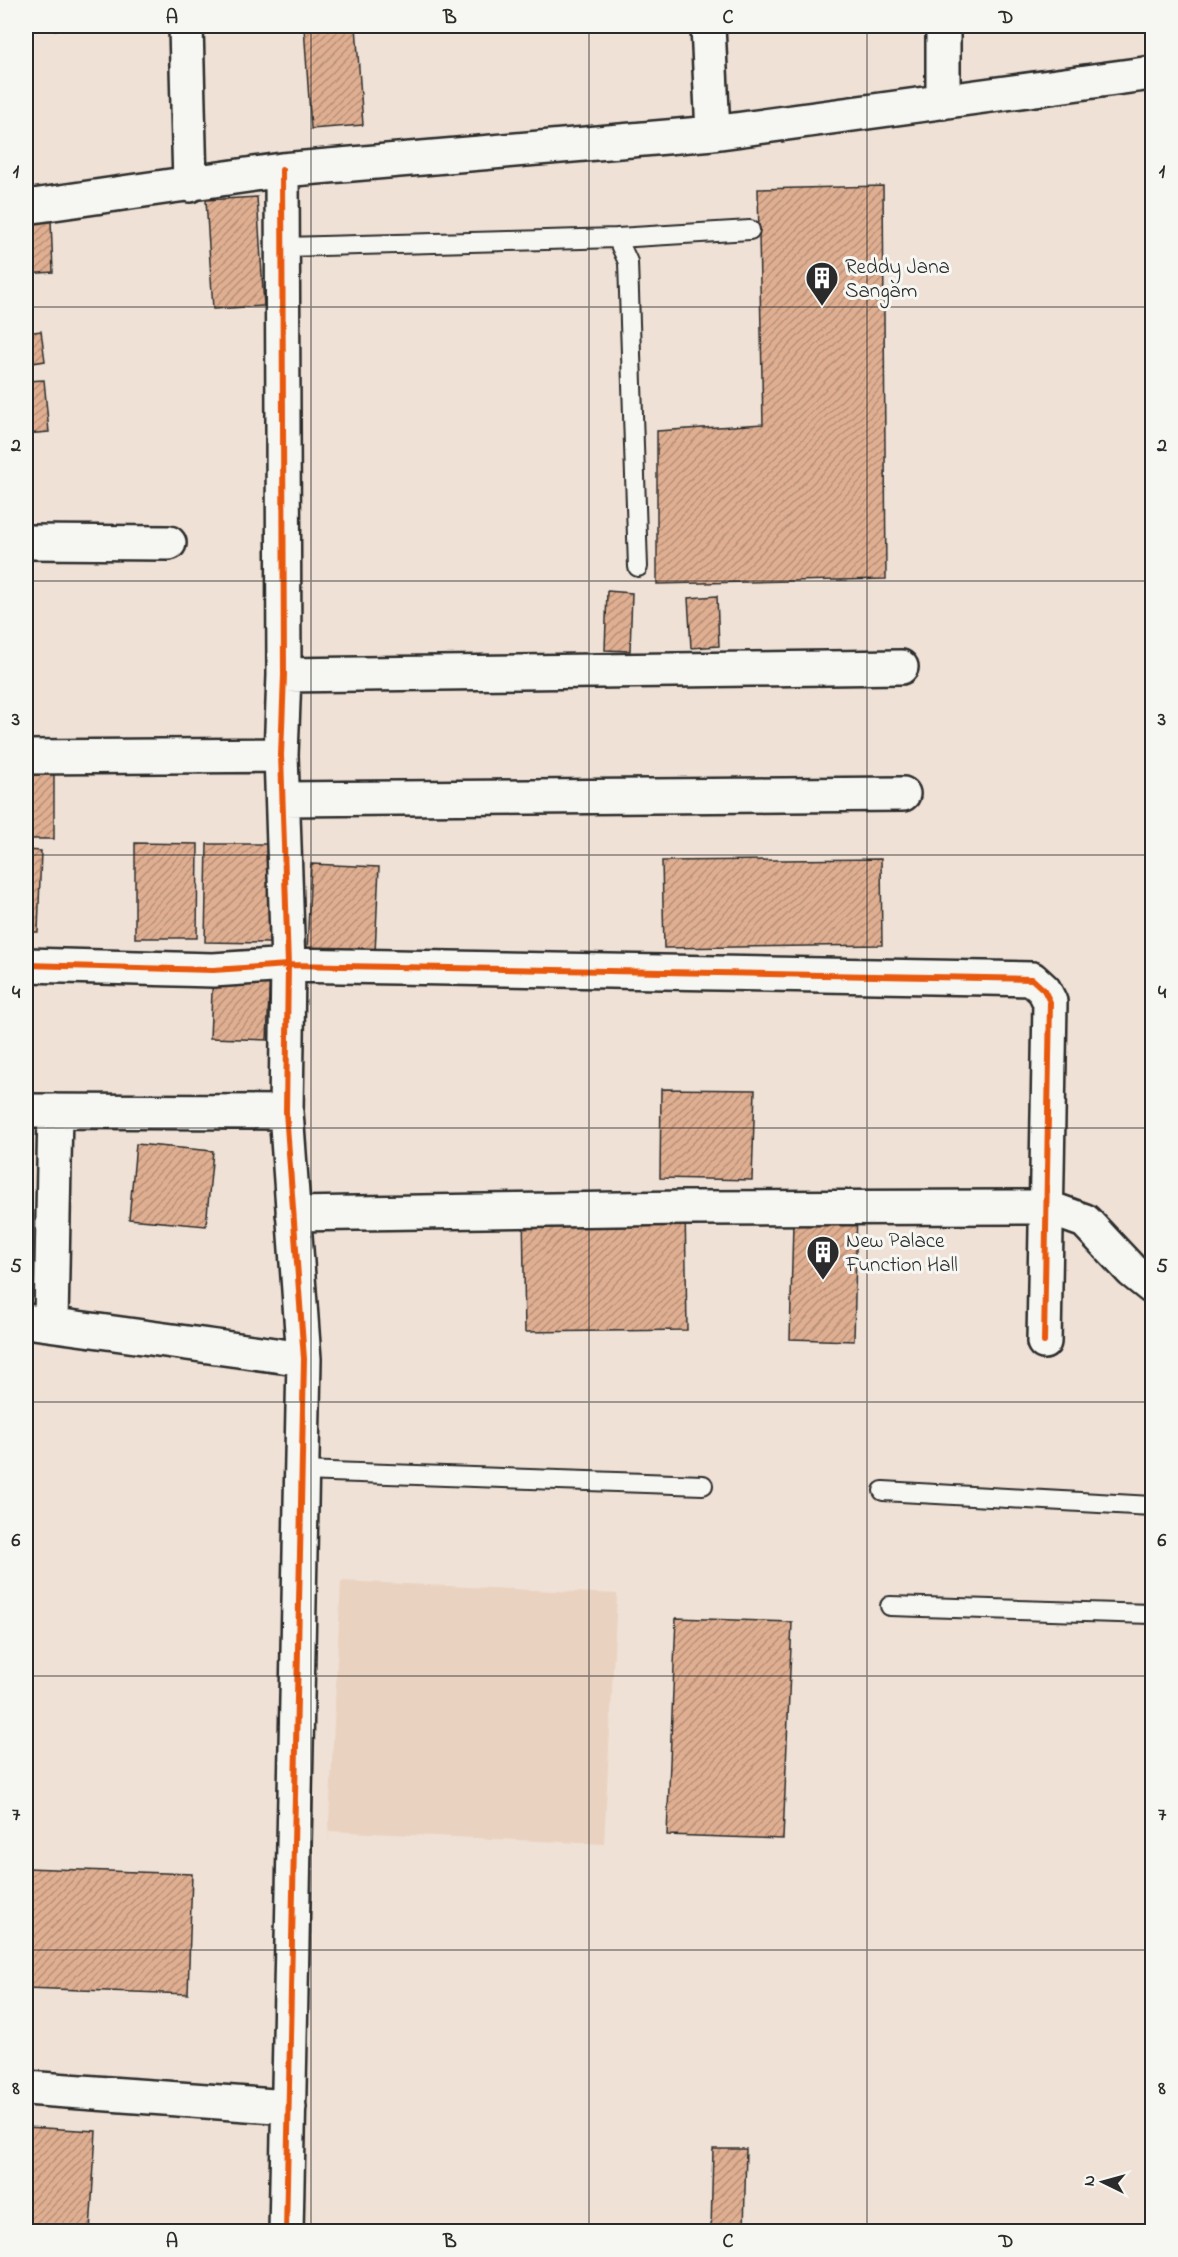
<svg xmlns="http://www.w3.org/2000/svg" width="1178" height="2257" font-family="'Indie Flower',sans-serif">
  <defs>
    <pattern id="building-hatch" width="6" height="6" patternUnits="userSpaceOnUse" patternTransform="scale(1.5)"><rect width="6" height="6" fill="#e0af92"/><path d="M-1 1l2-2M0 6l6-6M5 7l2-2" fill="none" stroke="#b68f77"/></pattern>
  </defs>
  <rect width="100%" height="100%" fill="#efe1d5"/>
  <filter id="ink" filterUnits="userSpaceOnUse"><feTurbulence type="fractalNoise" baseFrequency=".0167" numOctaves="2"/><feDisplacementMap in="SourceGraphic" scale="12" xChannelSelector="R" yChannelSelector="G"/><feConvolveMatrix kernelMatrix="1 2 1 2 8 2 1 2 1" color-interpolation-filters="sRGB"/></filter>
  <g filter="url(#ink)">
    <path fill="#ead2c1" d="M341 1581 617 1594 604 1844 329 1831 328 1844Z"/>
    <path fill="url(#building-hatch)" stroke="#2b2b2b" stroke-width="1.5" d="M26 26H56V30L26 29Z
      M356 26 363 125 311 129 304 27Z
      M883 186 886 579 657 584V431L763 424 758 189Z
      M257 197 264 306 213 309 206 200Z
      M51 220 53 272 26 274V221Z
      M41 331 45 361 26 364V333Z
      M44 380 49 432 26 434V381Z
      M607 591 632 593 630 651 605 650Z
      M717 596 719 646 691 648 688 598Z
      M26 768H54V839H26Z
      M135 843 198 844 197 938H135Z
      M207 844H271L269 943 205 942Z
      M26 850 41 851 38 932H26Z
      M881 859 882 945 664 948 662 861Z
      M311 864 379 867 375 953 307 950Z
      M213 970 270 972 267 1040 210 1038Z
      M661 1089 755 1090 752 1180 660 1178Z
      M136 1144 213 1151 206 1226 129 1219Z
      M857 1207 854 1341 790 1339 793 1223Z
      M685 1208 687 1330 525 1332 523 1211Z
      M676 1618 792 1622 783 1839 667 1835Z
      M26 1868 192 1874 188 1994 26 1988Z
      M26 2127 96 2131 90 2232H26Z
      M713 2149H746L744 2231H711Z"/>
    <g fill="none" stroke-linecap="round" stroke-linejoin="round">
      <g stroke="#2b2b2b" stroke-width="22">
        <path id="service" d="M617 238 750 230
          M285 247 617 238 628 262 638 567
          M302 1471 703 1485
          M883 1491 1152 1506
          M890 1606 1152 1614"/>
      </g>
      <g stroke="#2b2b2b" stroke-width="38">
        <path id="minor" d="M186 26 190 185
          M708 26 713 133
          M943 102V26
          M282 170 284 675 281 755 288 965 286 1112 304 1359 286 2232
          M26 207 282 170 713 133 1152 73
          M26 542 169 543
          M284 675 901 667
          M26 757 281 755
          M283 799 903 794
          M26 965 213 970 288 965 1032 979 1044 990 1050 1002 1044 1342
          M26 1111 286 1112
          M293 1214 685 1208 1046 1207 1085 1221 1132 1271 1152 1287
          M26 1321 304 1359
          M51 1322 55 1111
          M26 2088 289 2107"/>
      </g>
      <use href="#service" stroke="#f6f6f2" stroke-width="18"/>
      <use href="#minor" stroke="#f6f6f2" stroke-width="33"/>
      <g stroke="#f6f6f2" stroke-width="10">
        <path id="cycleway" d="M282 170 284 675 281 755 288 965 286 1112 304 1359 286 2232
          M26 965 213 970 288 965 1032 979 1044 990 1050 1002 1044 1342"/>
      </g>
      <use href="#cycleway" stroke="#e8590c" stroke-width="6"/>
    </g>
  </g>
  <path fill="none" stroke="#2b2b2b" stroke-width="1.5" stroke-opacity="0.55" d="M311 26V2232M589 26V2232M867 26V2232M26 307H1152M26 581H1152M26 855H1152M26 1128H1152M26 1402H1152M26 1676H1152M26 1950H1152"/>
  <defs>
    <g id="building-pin" transform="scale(1.725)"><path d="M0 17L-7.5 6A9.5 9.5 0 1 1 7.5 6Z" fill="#2b2b2b" stroke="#f6f6f2"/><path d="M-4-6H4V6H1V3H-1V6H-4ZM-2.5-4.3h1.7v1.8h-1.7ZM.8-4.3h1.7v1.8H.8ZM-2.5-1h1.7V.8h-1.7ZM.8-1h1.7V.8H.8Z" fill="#fff"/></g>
  </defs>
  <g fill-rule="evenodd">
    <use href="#building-pin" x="822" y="278"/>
    <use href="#building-pin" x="823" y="1252"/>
  </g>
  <g text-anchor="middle" stroke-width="6" stroke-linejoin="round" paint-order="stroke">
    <g font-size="21" fill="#2b2b2b" stroke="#f6f6f2" text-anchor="start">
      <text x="845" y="273">Reddy Jana<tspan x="845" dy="24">Sangam</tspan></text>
      <text x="846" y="1247">New Palace<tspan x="846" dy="24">Function Hall</tspan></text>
    </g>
  </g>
  <rect width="1178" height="2257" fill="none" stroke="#f6f6f2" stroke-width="66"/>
  <g transform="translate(1103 2182) rotate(275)" stroke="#f6f6f2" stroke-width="4.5" paint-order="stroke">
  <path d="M0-4.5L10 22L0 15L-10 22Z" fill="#2b2b2b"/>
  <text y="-9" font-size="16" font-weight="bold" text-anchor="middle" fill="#2b2b2b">N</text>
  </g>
  <rect x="33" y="33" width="1112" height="2191" fill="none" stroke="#2b2b2b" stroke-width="2"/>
  <g font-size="20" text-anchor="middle" font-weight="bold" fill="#2b2b2b">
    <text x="172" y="23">A</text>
    <text x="450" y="23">B</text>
    <text x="728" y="23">C</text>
    <text x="1006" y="23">D</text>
    <text x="16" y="177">1</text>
    <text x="1162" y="177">1</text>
    <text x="16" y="451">2</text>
    <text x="1162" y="451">2</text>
    <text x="16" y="725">3</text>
    <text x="1162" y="725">3</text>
    <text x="16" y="998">4</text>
    <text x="1162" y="998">4</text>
    <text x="16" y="1272">5</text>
    <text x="1162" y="1272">5</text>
    <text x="16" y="1546">6</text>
    <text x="1162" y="1546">6</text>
    <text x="16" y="1820">7</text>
    <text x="1162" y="1820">7</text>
    <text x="16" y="2094">8</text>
    <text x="1162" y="2094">8</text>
    <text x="172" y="2247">A</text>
    <text x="450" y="2247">B</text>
    <text x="728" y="2247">C</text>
    <text x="1006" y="2247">D</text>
  </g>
</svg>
